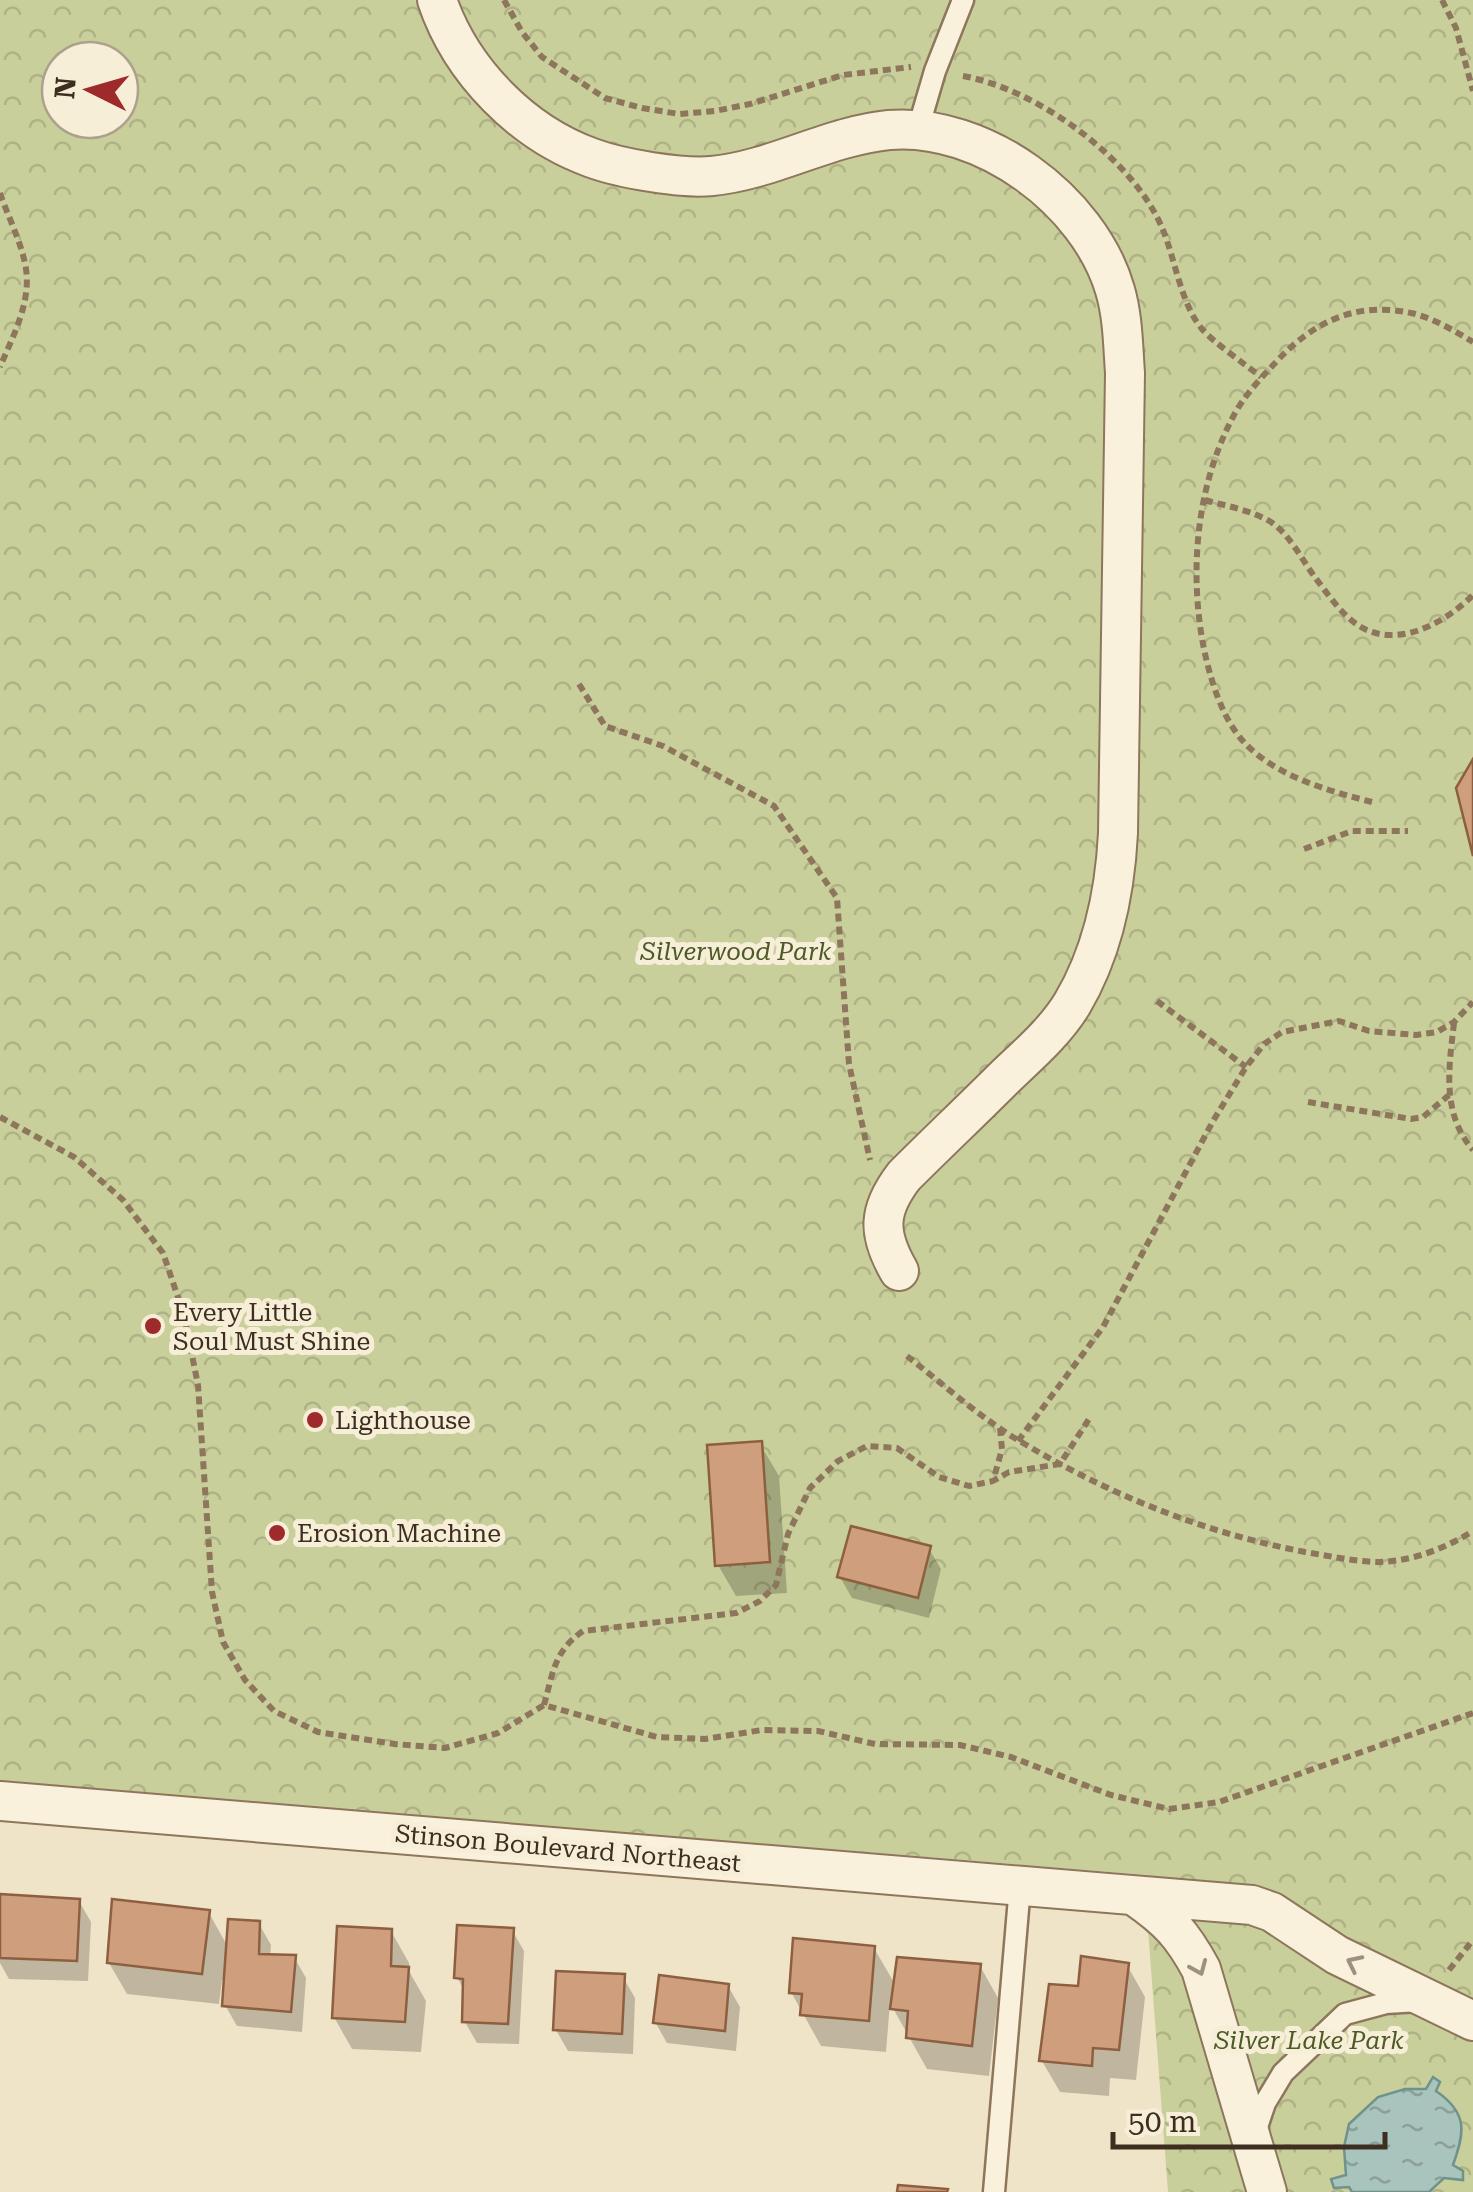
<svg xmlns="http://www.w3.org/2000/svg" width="1473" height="2192" font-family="'Roboto Serif',serif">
  <defs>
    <pattern id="park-crowns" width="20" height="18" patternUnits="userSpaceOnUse" patternTransform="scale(2.5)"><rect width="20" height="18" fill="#c9cf9b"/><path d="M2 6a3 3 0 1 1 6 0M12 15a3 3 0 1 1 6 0" fill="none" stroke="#aeb285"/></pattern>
    <pattern id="water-ripples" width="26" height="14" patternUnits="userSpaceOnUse" patternTransform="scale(2.5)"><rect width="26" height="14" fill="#a9c4bc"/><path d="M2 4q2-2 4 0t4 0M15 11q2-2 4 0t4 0" fill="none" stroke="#8ba098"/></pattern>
  </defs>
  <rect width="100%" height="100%" fill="#f0e4c8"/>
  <path fill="url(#park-crowns)" fill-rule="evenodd" d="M0 0H1473V2192H1168L1148 1930 1147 1875 0 1782ZM60 60H120V120H60Z"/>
  <path fill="url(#water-ripples)" stroke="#6f938a" stroke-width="2.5" d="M1433 2077 1440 2082 1436 2091C1468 2113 1465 2132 1453 2165L1463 2171V2180L1444 2178 1429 2192H1352L1349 2187 1334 2188 1331 2179 1346 2175 1344 2147 1349 2124 1378 2097 1405 2089H1426Z"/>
  <path fill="#0003" d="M760 1444 779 1476 787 1593 736 1596 718 1565Z
    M929 1549 941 1569 929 1618 852 1598 840 1577Z
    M79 1901 91 1922 88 1981 9 1979 0 1963V1909Z
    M209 1913 228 1947 259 1924 271 1945 270 1957H294L306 1978 302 2032 237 2026 225 2005 226 1981 222 1980 219 2004 127 1994 109 1963Z
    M512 1930 524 1951 519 2044 477 2043 465 2022V1992L457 1977Z
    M391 1931 409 1963V1971L426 2001 421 2052 352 2049 334 2017Z
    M874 1948 896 1986 980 1966 998 1998 989 2076 927 2069 890 2003 886 2052 821 2046 791 1992Z
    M1127 1965 1145 1997 1136 2080 1110 2078 1109 2096 1060 2092 1042 2061Z
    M623 1977 635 1998 633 2054 568 2051 556 2030Z
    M728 1986 740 2007 736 2051 667 2043 655 2022Z"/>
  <path fill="#cf9f7d" stroke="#8d5f41" stroke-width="2.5" d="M1473 759V856L1456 788Z
    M762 1441 770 1562 715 1566 707 1445Z
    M851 1526 931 1546 918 1598 837 1577Z
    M0 1894 80 1899 77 1961 0 1958Z
    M112 1899 210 1910 202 1974 107 1963Z
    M228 1919 260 1921 259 1954 296 1955 291 2012 222 2006Z
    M457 1925 514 1928 508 2024 462 2022 463 1979 454 1978Z
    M337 1926 392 1929 391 1966 409 1967 405 2022 332 2018Z
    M793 1938 875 1946 869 2021 800 2015 802 1994 789 1993Z
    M1081 1956 1129 1963 1119 2050 1093 2048 1092 2066 1039 2061 1049 1984 1078 1986Z
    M897 1957 981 1964 972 2046 906 2038 908 2011 890 2009Z
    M556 1971 625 1974 622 2034 553 2030Z
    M659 1975 729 1984 725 2031 653 2023Z
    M898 2185 948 2189 947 2192H897Z"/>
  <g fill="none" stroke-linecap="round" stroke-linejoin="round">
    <g stroke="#8d765c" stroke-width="25">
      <path id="service" d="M918 129 935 71 963 0
        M1254 2136 1265 2103 1283 2073 1345 2014 1386 2003 1419 2001
        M994 2192 1020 1886"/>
    </g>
    <g stroke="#8d765c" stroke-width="42">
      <path id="minor" d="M437 0C461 71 522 133 592 158 611 165 632 169 651 172 671 175 692 178 712 176 773 170 828 136 889 130 982 122 1089 200 1115 290 1123 317 1123 346 1125 373L1118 833C1115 893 1103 952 1072 1004 1055 1032 1028 1055 1004 1078 971 1111 937 1143 904 1176 878 1210 877 1233 899 1271
        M0 1801 1252 1905 1272 1912 1337 1955 1473 2021
        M1136 1897C1169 1920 1182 1934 1201 1969L1267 2192"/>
    </g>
    <path stroke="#8d765c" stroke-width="6" stroke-dasharray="8 5" stroke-linecap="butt" d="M504 0 522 32 542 57 605 98 642 108 679 114 715 111 750 104 843 75 911 67
      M1442 0 1456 28 1473 91
      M963 76C1037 89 1134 159 1163 230 1175 259 1181 304 1202 329 1214 343 1245 364 1261 377
      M0 193C8 217 22 243 26 269 31 303 13 336 0 367
      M1205 500C1226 506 1251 510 1271 522 1290 535 1301 558 1314 576 1327 593 1343 617 1361 627 1399 649 1446 622 1473 595
      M579 684 605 726 663 746 774 806 837 898 849 1064 870 1160
      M1372 802C1329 791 1274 776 1243 741 1221 717 1209 675 1203 644 1189 568 1197 484 1234 415 1244 396 1261 378 1276 362 1313 322 1356 301 1411 313 1433 318 1453 330 1473 342
      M1304 849 1352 831H1408
      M1157 1001 1246 1067
      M1454 1023C1449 1067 1441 1113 1473 1150
      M1308 1102 1411 1119 1423 1117 1449 1095
      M0 1117 74 1157 123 1200 163 1253 184 1315 198 1385 212 1592 223 1642 245 1680 274 1711 318 1732 395 1744 445 1748 498 1733 544 1705 657 1737 705 1739 762 1730 818 1731 875 1744 960 1745 1011 1757 1111 1795 1169 1809 1219 1802 1473 1713
      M907 1356C944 1385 983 1420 1023 1443 1110 1495 1205 1533 1305 1552 1330 1556 1355 1562 1380 1562 1413 1561 1446 1548 1473 1531
      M1000 1428 1002 1449 993 1481 1009 1472 1060 1464 1091 1416
      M1018 1441 1103 1327 1213 1121 1246 1067 1264 1044 1282 1032 1339 1021 1369 1031 1416 1035 1437 1032 1454 1022 1473 1002
      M544 1705C553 1673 554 1651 583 1631L736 1613 760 1601 776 1585 788 1534 810 1488 838 1461 867 1446 897 1448 939 1477 969 1486 993 1481
      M1449 1970 1473 1940"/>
    <use href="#service" stroke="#faf1dc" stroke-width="20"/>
    <use href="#minor" stroke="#faf1dc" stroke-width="38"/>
  </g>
  <defs><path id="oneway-chevron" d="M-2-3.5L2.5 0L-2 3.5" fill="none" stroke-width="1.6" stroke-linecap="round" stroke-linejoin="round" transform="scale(2.5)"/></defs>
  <g stroke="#9c907e">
    <use href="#oneway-chevron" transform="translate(1354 1963) rotate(-154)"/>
    <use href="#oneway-chevron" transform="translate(1199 1968) rotate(67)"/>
  </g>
  <g fill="#9e2a2b" stroke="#f7eed8" stroke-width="4">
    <circle cx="153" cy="1326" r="10"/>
    <circle cx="315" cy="1420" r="10"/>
    <circle cx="277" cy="1533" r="10"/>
  </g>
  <g text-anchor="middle" stroke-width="10" stroke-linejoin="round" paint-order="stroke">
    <g font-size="25" font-style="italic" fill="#4d5a26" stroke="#f7eed8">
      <text x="736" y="960">Silverwood Park</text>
      <text x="1309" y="2049">Silver Lake Park</text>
    </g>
    <g font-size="25" fill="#3d2e20" stroke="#f7eed8" text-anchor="start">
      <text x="173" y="1321">Every Little<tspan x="173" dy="29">Soul Must Shine</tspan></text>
      <text x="335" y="1429">Lighthouse</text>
      <text x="297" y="1542">Erosion Machine</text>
    </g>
    <g font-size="25" fill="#3d2e20" stroke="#f7eed8">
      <text transform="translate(568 1848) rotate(5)" y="9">Stinson Boulevard Northeast</text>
    </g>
  </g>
  <g transform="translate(90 90) rotate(275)"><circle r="48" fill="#f7eed8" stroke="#ada18e" stroke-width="2.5"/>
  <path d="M0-8L18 38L0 25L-18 38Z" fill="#9e2a2b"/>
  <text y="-15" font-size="28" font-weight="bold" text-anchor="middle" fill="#3d2e20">N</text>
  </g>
  <path d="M1113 2132v15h272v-15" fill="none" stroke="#3d2e20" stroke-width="5"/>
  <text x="1128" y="2132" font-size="30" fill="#3d2e20" stroke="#f7eed8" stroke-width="8" paint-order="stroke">50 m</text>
</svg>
